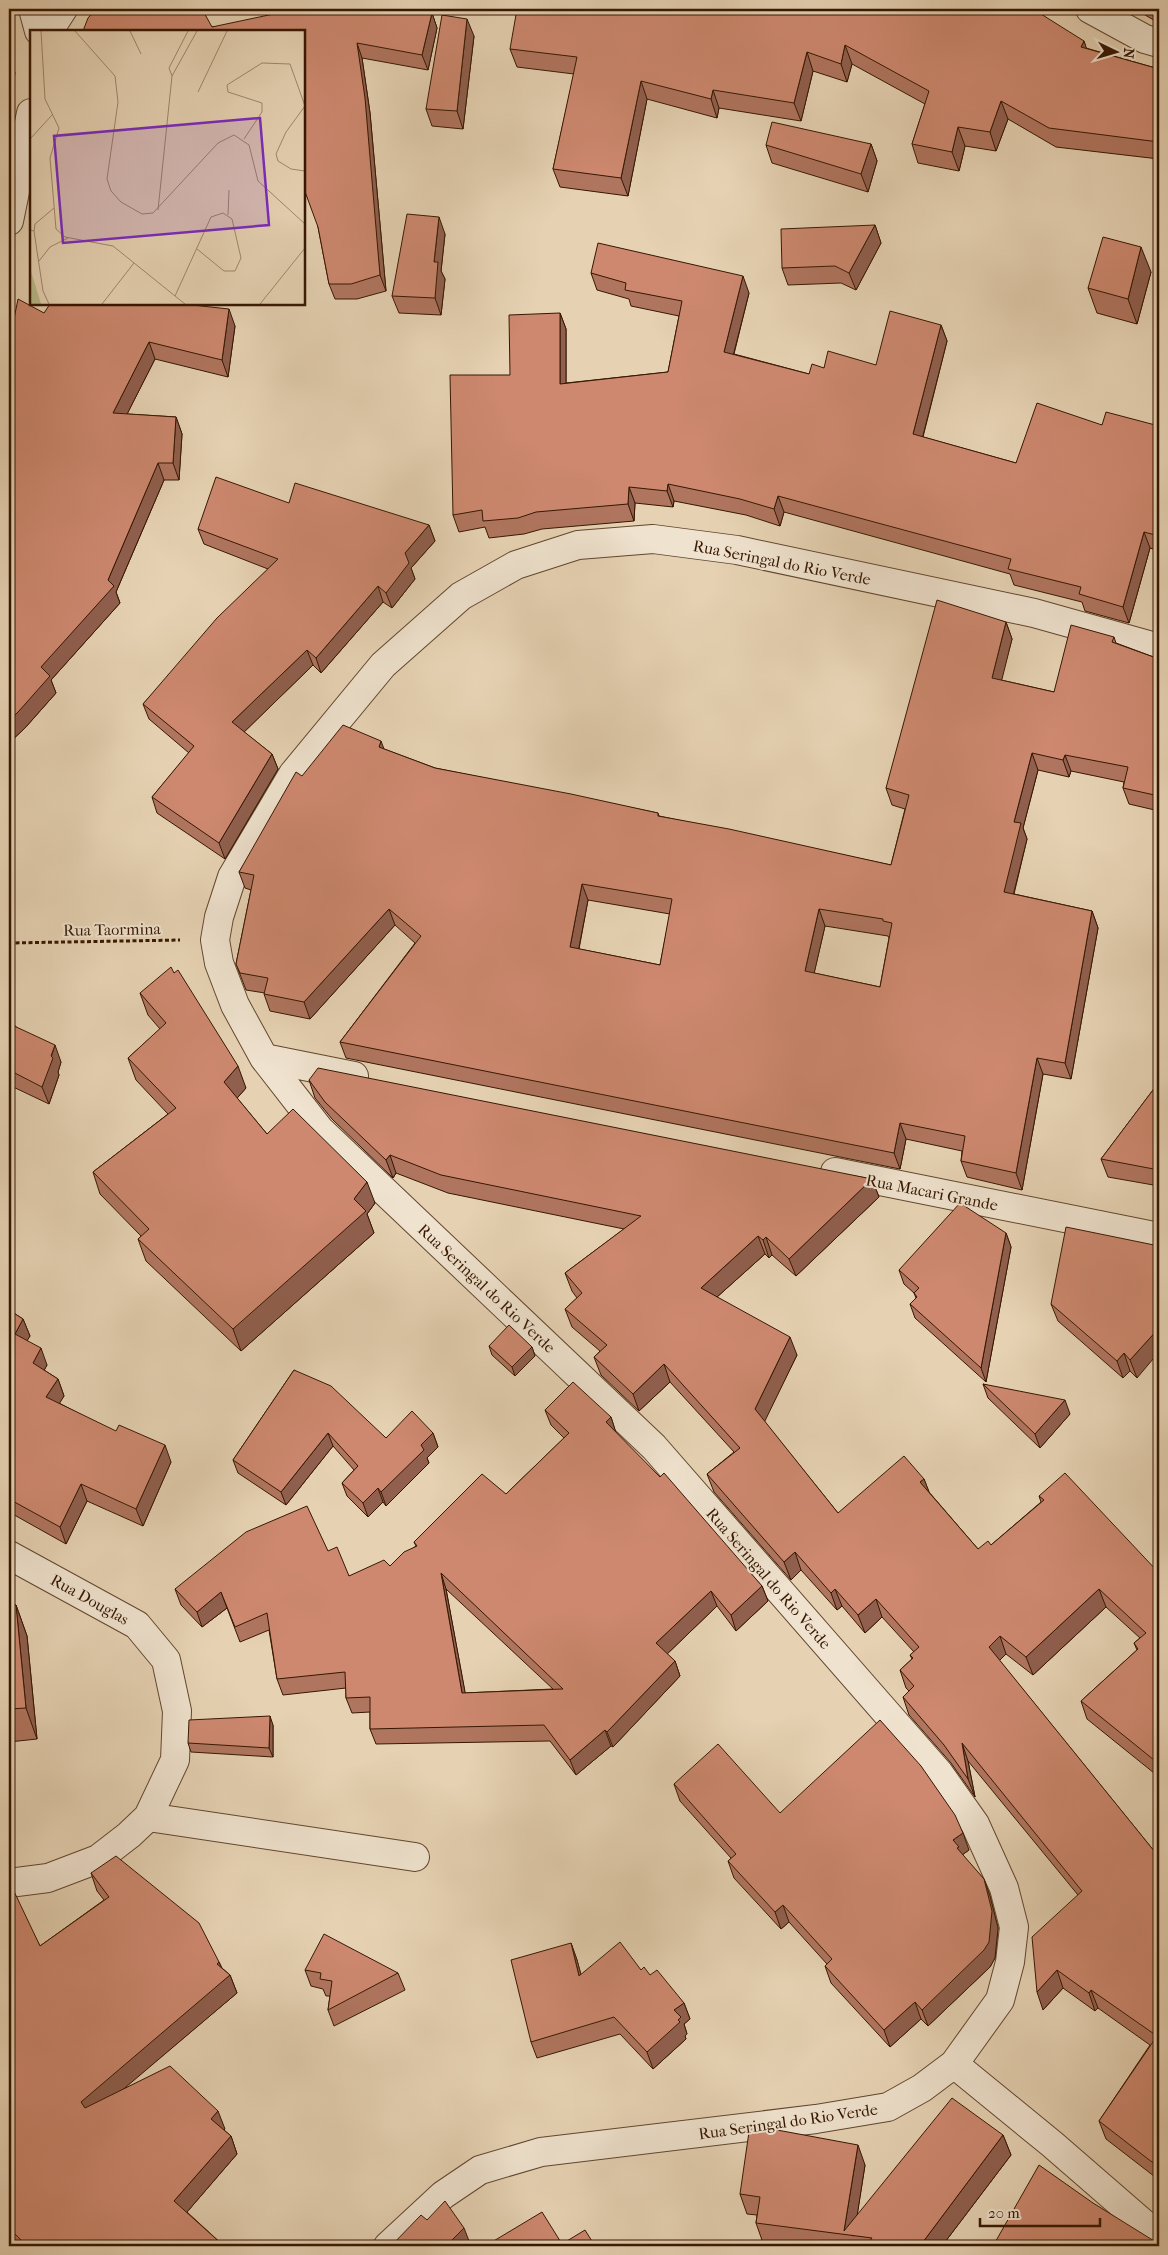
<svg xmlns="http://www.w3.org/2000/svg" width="1168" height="2255" font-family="'IM FELL French Canon',serif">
  <rect width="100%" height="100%" fill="#e6d2b3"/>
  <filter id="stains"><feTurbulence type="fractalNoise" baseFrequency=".004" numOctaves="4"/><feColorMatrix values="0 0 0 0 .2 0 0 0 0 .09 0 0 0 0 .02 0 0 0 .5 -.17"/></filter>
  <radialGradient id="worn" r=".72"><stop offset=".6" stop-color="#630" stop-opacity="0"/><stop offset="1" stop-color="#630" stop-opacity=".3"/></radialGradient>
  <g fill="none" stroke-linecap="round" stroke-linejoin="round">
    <g stroke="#62462e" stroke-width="30">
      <path id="street" d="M33 9 39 31
        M1090 9 1145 39 1159 43
        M52 31 54 23 63 9
        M9 221 31 113
        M264 1058 354 1076
        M835 1172 1159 1237
        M9 1555 137 1625 166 1660 177 1711 175 1760 148 1817 129 1835 98 1859 48 1878 9 1883
        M148 1817 415 1857
        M954 2064 1052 2144 1143 2223 1159 2234
        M388 2246 443 2195 480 2170 541 2152 816 2119 888 2107 922 2088 954 2064 1000 2000 1010 1962 1014 1927 1004 1888 975 1824 939 1773 654 1447 320 1130 264 1058 235 1005 219 963 215 940 219 917 232 877 293 774 383 665 461 596 516 565 578 545 653 539 737 550 1034 613 1159 648"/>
    </g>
    <path stroke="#361702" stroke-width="3" stroke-dasharray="4 2.5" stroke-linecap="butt" d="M9 943 180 940"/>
    <use href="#street" stroke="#efe2ce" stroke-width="28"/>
  </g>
  <path fill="#b0755f" stroke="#361702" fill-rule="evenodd" d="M1135 9H1159V23L1157 22Z
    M432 13 437 28 428 70 362 58 370 113 386 291 357 299H335L329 284 318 227 304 31 212 27Z
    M474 36 463 129 432 126 426 109Z
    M1084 41 1086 48 1159 69V159L1056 147 1008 119 996 151 965 146 959 171 918 163 912 144 925 104 852 64 847 82 813 71 801 121 719 108 717 118 647 99 628 196 560 187 553 169 574 74 517 67 510 49Z
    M871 144 877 161 868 192 772 163 766 145Z
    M875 225 881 243 856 290 841 283 788 285 782 268Z
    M445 234 441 271 445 279 441 315 399 313 392 296Z
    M1151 272 1137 324 1097 313 1088 288Z
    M591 273 749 293 734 354 809 374 824 368 876 365 941 325 947 341 923 437 1016 463 1102 425 1159 426V551L1150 548 1129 623 1085 611 1082 602 1014 585 1010 574 784 512 780 526 746 515 674 501 673 507 635 503 634 521 542 529 524 534 489 538 485 527 459 532 453 515 510 375 560 313 566 329V383L668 372 679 316 631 306 629 299 597 290Z
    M187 304 235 326 228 377 155 359 127 414 176 417 182 434 179 480H164L116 592 120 603 51 680 56 693 25 728 9 743V344L44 313Z
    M289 503 429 525 435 541 411 568 415 579 392 608 383 602 321 673 313 665 244 732 272 754 278 769 225 859 157 813 152 797 189 753 149 719 143 704 268 569 204 544 198 529Z
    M1006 622 1012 639 1001 680 1054 692 1114 637 1116 643 1159 659V811L1129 804 1123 788 1124 782 1071 771 1069 777 1038 770 1023 828 1027 839 1014 894 1092 911 1098 928 1071 1079 1043 1074 1022 1190 967 1177 961 1161 962 1151 906 1139 900 1169 346 1058 340 1042 415 943 395 925 310 1019 270 1011 264 994 265 993 246 990 236 964 251 890 245 888 239 872 302 776 384 749 435 768 658 813 659 816 891 865 905 809 892 805 886 788ZM588 900 670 914 660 965 579 949ZM825 926 888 936 889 938 880 987 814 973Z
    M140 993 246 1088 237 1098 267 1134 375 1203 367 1214 374 1233 241 1351 146 1261 138 1239 141 1236 100 1194 93 1172 168 1114 136 1080 128 1058 160 1029 148 1015Z
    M9 1018 13 1021 15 1026 61 1062 58 1072 59 1075 49 1104 9 1085Z
    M309 1080 872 1179 879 1197 796 1276 772 1255 769 1258 765 1254 717 1297 797 1355 764 1421 838 1513 924 1479 929 1492 978 1549 991 1545 1041 1502 1039 1496 1159 1573V1777L1087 1719 1081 1701 1137 1650 1134 1643 1140 1638 1106 1607 1033 1675 1006 1654 999 1660 1159 1857V2180L1106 2139 1099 2121 1150 2045 1098 2008 1095 2011 1063 1988 1043 2010 1078 1895 968 1761 975 1797 951 1763 909 1715 903 1697 909 1691 906 1688 900 1670 912 1659 910 1655 914 1652 882 1617 865 1633 842 1606 837 1610 801 1570 791 1580 714 1492 707 1474 734 1452 670 1382 639 1411 601 1375 594 1357 600 1351 572 1327 565 1309 577 1298 572 1291 565 1273 624 1229 448 1193 396 1173 393 1178 332 1119 315 1098Z
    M1159 1082V1186L1108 1177 1101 1159Z
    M1006 1233 1011 1247 986 1382 915 1318 910 1304 916 1298 914 1293 904 1284 899 1270Z
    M1159 1246 1137 1378 1130 1371 1123 1378 1058 1321 1051 1304Z
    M9 1310 23 1319 30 1336 27 1340 47 1365 44 1370 58 1379 64 1396 59 1403 171 1462 143 1526 87 1501 66 1544 9 1512Z
    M489 1346 532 1347 535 1356 515 1376 492 1355Z
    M294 1370 386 1438 433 1433 438 1447 427 1458 429 1463 386 1506 383 1502 368 1517 347 1496 342 1483 354 1470 333 1446 286 1505 238 1473 233 1460Z
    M983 1384 1070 1414 1040 1448 988 1398Z
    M545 1410 611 1417 616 1433 762 1586 768 1601 736 1631 717 1606 667 1654 675 1661 680 1676 613 1747 611 1746 576 1775 550 1741 376 1744 370 1729V1712L352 1713 346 1698V1688L283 1695 277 1679 269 1630 240 1642 227 1608 202 1627 181 1605 175 1589 328 1551 349 1576 390 1566 416 1546 414 1542 506 1494 564 1438 551 1425ZM446 1589 553 1689 465 1693Z
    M9 1605H16L27 1636 37 1739 9 1742Z
    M273 1725V1757L191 1752 188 1743Z
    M674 1784 780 1813 969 1850 962 1855 984 1879 990 1896 998 1928 995 1958 990 1967 928 2026 921 2019 890 2047 831 1983 825 1966 827 1964 789 1922 781 1929 734 1878 728 1861 731 1858 680 1801Z
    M91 1873 219 1962 222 1968 230 1975 237 1993 124 2088 225 2129 224 2130 231 2136 237 2154 187 2212 224 2246H16L15 2245 14 2246H9V1886L40 1946 104 1900 97 1891Z
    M571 1943 577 1960 581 1975 641 1970 650 1975 684 2003 690 2019 684 2024 687 2034 685 2036 686 2039 653 2069 620 2034 537 2058 531 2042Z
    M305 1970 398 1973 405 1990 334 2026 328 2010 330 1996H326L323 1989 311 1986Z
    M1003 2135 1011 2155 942 2246H786L763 2243 756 2223 757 2215 747 2214 740 2194 865 2165 857 2215Z"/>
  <path fill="#905f4e" stroke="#361702" d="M432 13 437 28 428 70 422 55Z
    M467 19 474 36 463 129 457 111Z
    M1084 41 1090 59 1081 47Z
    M357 43 362 58 370 113 386 291 380 275Z
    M845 45 852 64 847 82 841 64Z
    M807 52 813 71 801 121 794 103Z
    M9 56 15 73 10 104 9 102Z
    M641 81 647 99 628 196 621 178Z
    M713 90 719 108 717 118 711 99Z
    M1001 101 1008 119 996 151 990 132Z
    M958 127 965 146 959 171 952 152Z
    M871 144 877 161 868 192 861 174Z
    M439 217 445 234 441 271 445 279 441 315 435 298 434 262Z
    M875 225 881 243 856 290 849 273Z
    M1141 247 1151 272 1137 324 1128 299Z
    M743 276 749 293 730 368 724 352Z
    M229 309 235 326 228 377 222 360Z
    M560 313 566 329V401L560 384Z
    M941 325 947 341 919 451 913 434Z
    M149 342 155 359 119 430 113 413Z
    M176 417 182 434 179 480 173 463Z
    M158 463 164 480 116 592 120 603 51 680 56 693 25 728 9 743V721L41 667 108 580Z
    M668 484 674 501 673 507 667 491Z
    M629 487 635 503 634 521 628 504Z
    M778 496 784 512 780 526 774 509Z
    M429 525 435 541 411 568 415 579 392 608 386 593 405 553Z
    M1144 532 1150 548 1129 623 1123 607Z
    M378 586 383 602 321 673 316 658Z
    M1006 622 1012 639 998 695 992 678Z
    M307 650 313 665 238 738 232 722Z
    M381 741 387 757 379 747Z
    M1032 753 1038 770 1023 828 1027 839 1010 908 1004 892 1014 822Z
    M272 754 278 769 225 859 219 843Z
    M1065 755 1071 771 1069 777 1063 760Z
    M582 884 588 900 576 963 570 947Z
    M389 909 395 925 310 1019 304 1002Z
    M819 909 825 926 811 987 805 971Z
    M1092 911 1098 928 1071 1079 1065 1063Z
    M55 1045 61 1062 58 1072 59 1075 49 1104 42 1087Z
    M1037 1058 1043 1074 1022 1190 1016 1173Z
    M238 1066 246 1088 232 1104 224 1082Z
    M900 1123 906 1139 900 1169 894 1153Z
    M390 1155 396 1173 393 1178 386 1160Z
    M872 1179 879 1197 796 1276 789 1259Z
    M367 1182 375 1203 367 1214 374 1233 241 1351 233 1329 354 1199Z
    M1006 1233 1011 1247 986 1382 981 1368Z
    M758 1236 765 1254 707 1306 701 1288Z
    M766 1237 772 1255 769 1258 763 1240Z
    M23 1319 30 1336 21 1351 15 1334Z
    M1159 1328V1352L1137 1378 1130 1360Z
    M790 1337 797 1355 762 1427 755 1409Z
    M532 1347 535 1356 515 1376 512 1367Z
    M41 1348 47 1365 39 1380 33 1363Z
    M1124 1353 1130 1371 1123 1378 1117 1361Z
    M664 1364 670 1382 639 1411 633 1394Z
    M58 1379 64 1396 53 1414 46 1397Z
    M1065 1400 1070 1414 1040 1448 1035 1434Z
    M611 1417 616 1433 606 1422Z
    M328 1433 333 1446 286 1505 281 1492Z
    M433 1433 438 1447 427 1458 429 1463 386 1506 381 1492 421 1445Z
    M165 1445 171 1462 143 1526 136 1509Z
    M924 1479 931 1497 920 1482Z
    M81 1484 87 1501 66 1544 60 1527Z
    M378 1488 383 1502 368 1517 363 1503Z
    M795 1552 801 1570 791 1580 784 1562Z
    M441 1573 446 1589 468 1708 462 1693Z
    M762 1586 768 1601 736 1631 731 1615Z
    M835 1589 842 1606 837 1610 831 1593Z
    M1099 1589 1106 1607 1033 1675 1026 1657Z
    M711 1591 717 1606 662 1659 656 1643Z
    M221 1592 227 1608 202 1627 197 1612Z
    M876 1599 882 1617 865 1633 858 1615Z
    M16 1605 27 1636 37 1739 26 1708Z
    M1000 1636 1006 1654 995 1665 989 1647Z
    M675 1661 680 1676 613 1747 607 1732Z
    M270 1716 273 1725V1757L269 1748Z
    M605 1730 611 1746 576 1775 570 1760Z
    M962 1743 968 1761 975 1797 968 1779Z
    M963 1833 969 1850 962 1855 963 1865 953 1840Z
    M984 1879 990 1896 998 1928 995 1958 990 1967 928 2026 922 2010Z
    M783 1905 789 1922 781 1929 775 1912Z
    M571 1943 577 1960 586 1993 579 1976Z
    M219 1962 226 1978 230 1975 237 1993 87 2120 81 2102Z
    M1057 1970 1063 1988 1043 2010 1037 1992Z
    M1091 1990 1098 2008 1095 2011 1089 1993Z
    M915 2002 921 2019 890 2047 884 2030Z
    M684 2003 690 2019 684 2024 687 2034 685 2036 686 2039 653 2069 647 2052 674 2010Z
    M218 2111 225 2129 217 2137 211 2119Z
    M1003 2135 1011 2155 942 2246H920Z
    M231 2136 237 2154 181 2219 174 2201Z
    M858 2145 865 2165 854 2236 844 2231Z
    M464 2228 471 2246H446Z
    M9 2229 15 2245 14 2246H9Z"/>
  <path fill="#cd886f" stroke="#361702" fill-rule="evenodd" d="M96 9H202L212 27 283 12 282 9H414L432 13 422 55 357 43 365 98 380 275 351 284H329L318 227 304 189V31H83L88 18Z
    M517 9H1033L1084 41 1081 47 1159 69V142L1049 128 1001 101 990 132 958 127 952 152 912 144 929 91 845 45 841 64 807 52 794 103 713 90 711 99 641 81 621 178 553 169 577 57 510 49Z
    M442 15 467 19 457 111 426 109Z
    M772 122 871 144 861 174 766 145Z
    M407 214 439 217 434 262H438L435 298 392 296Z
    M875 225 849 273 835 266 782 268 781 229Z
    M1103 237 1141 247 1128 299 1088 288Z
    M598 243 743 276 724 352 809 374 812 364 824 368 828 351 876 365 890 311 941 325 913 434 1016 463 1037 403 1102 425 1106 412 1159 426V475L1158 481H1159V536L1144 532 1123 607 1079 594 1081 587 1008 569 1011 559 778 496 774 509 740 499 668 484 667 491 629 487 628 504 536 512 518 518 483 521 482 510 453 515 450 375H510L509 315 560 313V384L668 372 682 301 625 290 626 283 591 273Z
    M18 299 44 313 50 304H183L229 309 222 360 149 342 113 413 176 417 173 463H158L108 580 114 586 41 667 50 676 19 711 9 721V344Z
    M216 477 289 503 295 483 429 525 405 553 409 563 386 593 378 586 316 658 307 650 232 722 272 754 219 843 152 797 194 746 143 704 217 618 278 559 198 529Z
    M937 600 1006 622 992 678 1054 692 1071 625 1114 637 1112 642 1159 659V796L1123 788 1128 767 1065 755 1063 760 1032 753 1014 822 1021 823 1004 892 1092 911 1065 1063 1037 1058 1016 1173 961 1161 965 1136 900 1123 894 1153 340 1042 421 936 389 909 304 1002 264 994 268 978 240 973 236 964 254 875 239 872 296 772 302 776 343 725 381 741 379 747 435 768 571 794 658 813V816L729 829 891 865 909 795 886 788ZM582 884 672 899 660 965 570 947ZM819 909 883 919V921L892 923 880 987 805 971Z
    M171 967 174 973 178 970 238 1066 224 1082 267 1134 293 1109 367 1182 354 1199 366 1211 233 1329 138 1239 149 1229 93 1172 176 1108 128 1058 166 1023 140 993Z
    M9 1018 13 1021 12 1025 55 1045 51 1056 53 1058 42 1087 9 1070Z
    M318 1068 872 1179 789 1259 766 1237 763 1240 758 1236 701 1288 790 1337 755 1409 838 1513 904 1456 924 1479 920 1482 978 1549 988 1541 991 1545 1044 1500 1039 1496 1065 1473 1159 1573V1764L1081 1701 1138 1649 1134 1643 1146 1633 1099 1589 1026 1657 1000 1636 989 1647 1159 1857V2167L1148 2159 1099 2121 1157 2036 1091 1990 1089 1993 1057 1970 1037 1992 1032 1937 1082 1891 962 1743 968 1779 944 1745 903 1697 914 1686 900 1670 913 1658 910 1655 919 1647 876 1599 858 1615 835 1589 831 1593 795 1552 784 1562 707 1474 740 1448 664 1364 633 1394 594 1357 607 1345 565 1309 582 1293 565 1273 641 1216 441 1175 390 1155 386 1160 325 1102 309 1080Z
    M1159 1082V1170L1101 1159Z
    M960 1203 1006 1233 981 1368 910 1304 917 1297 914 1293 919 1288 899 1270Z
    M1066 1227 1159 1246V1328L1130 1360 1124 1353 1117 1361 1051 1304Z
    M9 1310 23 1319 15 1334 41 1348 33 1363 58 1379 46 1397 116 1431 119 1425 165 1445 136 1509 81 1484 60 1527 9 1499Z
    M509 1325 532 1347 512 1367 489 1346Z
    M294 1370 331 1386 386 1438 412 1411 433 1433 421 1445 424 1450 381 1492 378 1488 363 1503 342 1483 358 1466 328 1433 281 1492 233 1460Z
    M573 1382 611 1417 606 1422 660 1477 664 1473 762 1586 731 1615 711 1591 656 1643 675 1661 607 1732 605 1730 570 1760 544 1725 370 1729V1697L346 1698 345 1672 277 1679 267 1613 235 1627 221 1592 197 1612 175 1589 246 1532 307 1506 328 1551 337 1547 349 1576 384 1560 390 1566 404 1552 417 1546 414 1542 482 1474 506 1494 569 1433 545 1410ZM441 1573 563 1689 462 1693Z
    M983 1384 1065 1400 1035 1434Z
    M9 1605H16L26 1708 9 1709Z
    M270 1716 269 1748 188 1743 189 1720Z
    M880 1720 921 1766 955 1815 963 1833 953 1840 959 1847 957 1848 984 1879 992 1911 989 1942 984 1950 922 2010 915 2002 884 2030 825 1966 832 1959 783 1905 775 1912 728 1861 736 1854 674 1784 718 1744 780 1813Z
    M116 1856 199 1923 219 1962 217 1964 230 1975 81 2102 85 2108 170 2066 218 2111 211 2119 231 2136 174 2201 224 2246H27L9 2228V1886L11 1885 40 1946 109 1897 91 1873Z
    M324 1934 398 1973 328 2010 332 1981 320 1979 321 1973 305 1970Z
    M620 1942 641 1970 644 1967 650 1975 657 1970 684 2003 674 2010 681 2017 678 2020 680 2022 647 2052 614 2017 531 2042 511 1960 571 1943 579 1976Z
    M952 2098 1003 2135 920 2246H866L872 2238 756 2223 760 2197 740 2194 750 2125 858 2145 844 2231Z
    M1039 2165 1093 2203 1159 2244V2246H993Z
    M445 2201 464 2228 446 2246H391L421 2215 427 2220Z
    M542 2212 562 2244 585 2230 595 2246H488L487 2245Z
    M604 2241 607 2246H596Z"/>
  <g text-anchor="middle" stroke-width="4" stroke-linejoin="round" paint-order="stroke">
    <g font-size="16" fill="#361702" stroke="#efe2ce">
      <text transform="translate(782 562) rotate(11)" y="6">Rua Seringal do Rio Verde</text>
      <text transform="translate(112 929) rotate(-1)" y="6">Rua Taormina</text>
      <text transform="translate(932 1192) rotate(11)" y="6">Rua Macari Grande</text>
      <text transform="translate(487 1288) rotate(43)" y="6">Rua Seringal do Rio Verde</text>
      <text transform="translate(769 1578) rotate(49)" y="6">Rua Seringal do Rio Verde</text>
      <text transform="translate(90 1599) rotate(29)" y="6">Rua Douglas</text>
      <text transform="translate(788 2121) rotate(-8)" y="6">Rua Seringal do Rio Verde</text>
    </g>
  </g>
  <g transform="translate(30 30)">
    <rect width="275" height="275" fill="#e6d2b3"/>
    <path d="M0 238 11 274H0Z" fill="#b8bb8b"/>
    <path fill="none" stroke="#a0876c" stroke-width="1" d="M11 1 15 69 29 98 20 128 26 199 35 207 83 216 155 274M45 1 85 46 88 72 77 149 81 161 91 172 112 184 123 183 188 113 204 105 219 115 228 151 275 194M100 1 111 24M142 46 167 1M168 62 197 1M0 109 23 84M214 109 232 82V73L198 62 197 55 232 33 260 34 275 76 256 102 246 124 248 131 261 139 275 141M128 180 142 46 139 38 158 1M198 185 199 160M0 200 4 201 5 194 24 178M4 201 13 261 19 274M9 231 20 217 38 208M145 266 181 187 193 183 202 189 211 228 205 241H194L167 219M72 274 104 233M230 274 275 218"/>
    <path fill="#7b2cbf" fill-opacity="0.15" stroke="#7b2cbf" stroke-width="2.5" d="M230 88 239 195 33 213 24 106Z"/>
    <rect width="275" height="275" fill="none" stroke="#361702" stroke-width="2.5"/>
  </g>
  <rect width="1168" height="2255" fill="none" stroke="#e6d2b3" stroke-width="30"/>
  <rect x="10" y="10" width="1148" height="2235" fill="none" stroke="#361702" stroke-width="2.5"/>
  <rect x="15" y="15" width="1138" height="2225" fill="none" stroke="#361702"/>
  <g transform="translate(1116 52) rotate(95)" stroke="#efe2ce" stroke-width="4" paint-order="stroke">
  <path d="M0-4L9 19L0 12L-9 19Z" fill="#361702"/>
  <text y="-8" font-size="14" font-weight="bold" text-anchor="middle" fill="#361702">N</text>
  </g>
  <path d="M980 2218v8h120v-8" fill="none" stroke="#361702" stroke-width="2.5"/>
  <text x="988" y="2218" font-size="15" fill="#361702" stroke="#efe2ce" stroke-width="4" paint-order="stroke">20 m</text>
  <rect width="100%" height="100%" filter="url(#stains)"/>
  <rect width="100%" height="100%" fill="url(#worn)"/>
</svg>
